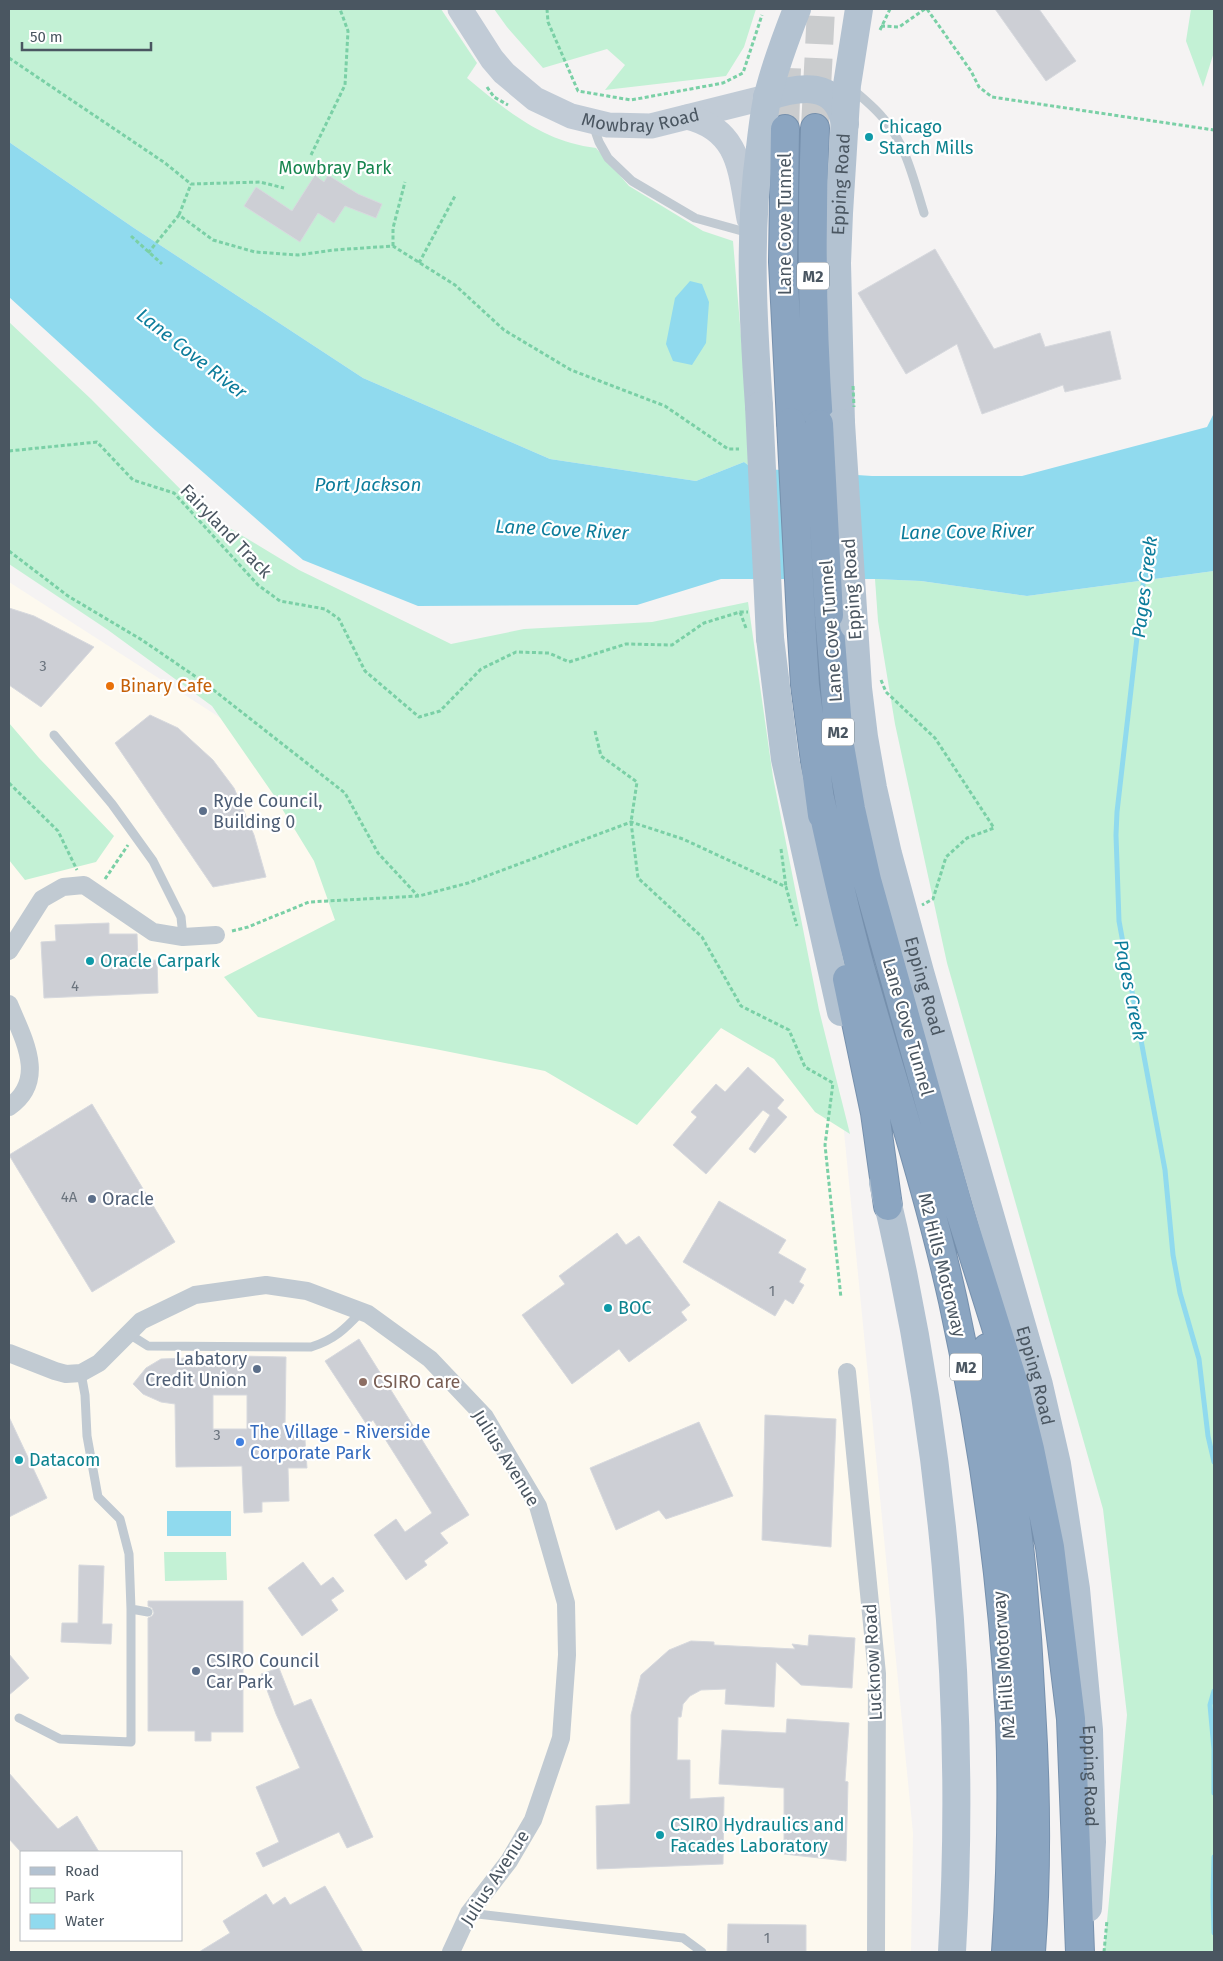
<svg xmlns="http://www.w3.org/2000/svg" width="1223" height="1961" font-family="'Fira Sans',sans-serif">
  <rect width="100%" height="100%" fill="#f5f3f3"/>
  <path fill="#fdf9ef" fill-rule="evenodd" d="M9 582 378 819 601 886 840 1091 913 1833 911 1952H9ZM21 1852H181V1940H21Z"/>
  <path fill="#c3f1d5" d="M9 9H441L477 63 467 78C507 111 543 142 596 148L629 186 703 231 733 241 752 468 744 462 696 481 550 459 363 378 134 228 9 142Z
    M494 9H756L744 47 726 76 605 90 625 65 607 49 543 68 507 27Z
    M1191 9H1214V52L1203 87 1186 41Z
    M9 322 91 399 203 512 299 570 451 644 524 629 652 622 748 602 773 777 819 1010 850 1134 815 1112 774 1059 721 1028 637 1125 545 1071 435 1049 258 1017 224 977 335 920 314 861 273 794 212 706 108 630 9 564Z
    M1214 571V1952H1104L1127 1715 1103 1509 947 963 895 724 878 621 875 579 921 581 1027 596Z
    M9 723 39 758 114 836 96 862 25 880 9 860Z
    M164 1552H226L227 1580 165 1581Z"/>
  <path fill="#90daee" d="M9 142 134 228 363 378 550 459 696 481 744 462 752 468 872 476H1022L1207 427 1214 413V571L1027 596 921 581 875 579H721L637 605 418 606 303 560 155 430 9 297Z
    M690 281 702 284 709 302 706 343 692 365 673 361 666 344 675 298Z
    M167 1511H231V1536H167Z"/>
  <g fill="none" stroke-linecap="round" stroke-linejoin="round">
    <path stroke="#90daee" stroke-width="5" d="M1144 576 1117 812 1116 835 1119 921 1165 1170 1173 1255 1180 1293 1199 1359 1208 1436 1214 1462
      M1214 1691 1210 1705 1214 1749V1793
      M1214 1857 1213 1896 1214 1933"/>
  </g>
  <path fill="#cdcfd5" stroke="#d7d9de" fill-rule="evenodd" d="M995 9H1039L1076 61 1046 81Z
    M315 175 324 182 328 175 358 194 382 204 376 218 345 206 334 223 318 213 300 242 244 206 256 187 292 211Z
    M935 249 994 349 1040 333 1045 347 1110 331 1121 379 1065 392 1063 385 982 414 957 344 906 374 858 293Z
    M9 608 34 616 94 647 41 707 9 685Z
    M150 715 178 728 213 760 234 788 254 835 266 877 213 887 115 743Z
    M109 923V934H137L138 961 157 960 158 993 44 998 41 942 56 941 55 925Z
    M748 1067 784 1100 777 1108 787 1117 755 1153 749 1149 770 1115 763 1110 706 1174 673 1145 697 1117 691 1112 716 1084 725 1092Z
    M92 1104 175 1242 92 1292 9 1155Z
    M719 1201 786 1240 778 1253 806 1269 799 1282 804 1285 793 1304 785 1299 775 1316 683 1262Z
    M617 1233 626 1245 639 1236 690 1305 681 1312 687 1320 629 1362 619 1349 572 1384 522 1315 565 1284 559 1276Z
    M359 1339 469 1515 440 1533 448 1543 424 1561 427 1565 406 1580 374 1535 396 1519 405 1532 432 1513 373 1420 367 1425 325 1361Z
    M240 1356 286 1357 285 1427 304 1426 307 1468H288L289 1501 262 1502V1512L244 1513 242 1466 176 1467 175 1404 161 1402 143 1394 133 1384 146 1368 161 1359ZM213 1395H247V1429H213Z
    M765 1415 836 1419 831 1547 762 1540Z
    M9 1417 47 1498 9 1517Z
    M699 1422 733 1496 666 1519 659 1510 616 1530 590 1468Z
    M303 1562 321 1586 333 1577 344 1591 331 1600 338 1610 302 1636 268 1588Z
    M79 1565 104 1566 102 1624H112L111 1644 61 1642 62 1623H78Z
    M148 1601H243V1732H211V1741H195V1731H148V1618L152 1616 154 1613 152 1608 148 1606Z
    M809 1635 855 1638 852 1688 801 1685 776 1662 774 1707 725 1704 726 1689 701 1690 690 1696 683 1704 681 1717H678L677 1760H690V1799L724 1797 723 1864 597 1869 596 1806 630 1804 631 1715 641 1675 669 1650 691 1641 714 1642V1645L795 1649 792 1644 808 1646Z
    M9 1654 29 1678 9 1695Z
    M279 1668 294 1706 311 1699 373 1837 347 1848 339 1832 263 1867 256 1853 279 1842 256 1787 300 1768 276 1714 261 1674Z
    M787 1719 849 1723 845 1781 848 1782 846 1861 784 1854V1788L719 1784 722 1730 786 1733Z
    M9 1773 58 1829 77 1816 99 1852H21L9 1839Z
    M325 1886 363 1952H199L230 1933 223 1921 266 1894 273 1905 285 1897 290 1905Z
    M728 1924 806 1925V1952H727Z"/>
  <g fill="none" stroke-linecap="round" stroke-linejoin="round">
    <path stroke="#caccce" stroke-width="28" stroke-dasharray="28 14" stroke-linecap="butt" d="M815 128 821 9
      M785 129 787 68"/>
    <g stroke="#7690ad" stroke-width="30">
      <path id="highway" d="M815 128C811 227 812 325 819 424
        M785 129 783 262 791 422
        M829 615 839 740 851 809 867 880 959 1209 1014 1384 1030 1449 1050 1547 1071 1719 1080 1952
        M801 619 805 685 822 815
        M820 798C833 856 845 914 861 970 892 1080 928 1189 953 1301 983 1439 1003 1580 1010 1722 1013 1799 1011 1876 1006 1952
        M847 979 875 1113 888 1206
        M987 1348C1001 1423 1015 1499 1022 1575 1026 1619 1029 1663 1031 1707 1036 1789 1037 1871 1031 1952"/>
    </g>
    <path stroke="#7ad0a6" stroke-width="3" stroke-dasharray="4 2.5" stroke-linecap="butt" d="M547 9 548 22 578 91 631 100 723 83 743 73 762 15
      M927 9 971 71 979 87 992 97 1214 130
      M881 26 899 27 925 9
      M880 30 890 9
      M9 58 165 163 191 184 260 182 284 188
      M487 87 494 97 508 105
      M311 155 345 85 348 31 340 9
      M179 215 191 184
      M131 236 162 264
      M393 246V228L405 182
      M148 253 179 215 213 240 255 252 298 255 334 250 393 246 455 285 504 330 571 370 665 406 728 449H739
      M419 263 455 196
      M9 451 97 442 133 480 174 493 258 585 280 601 325 609 339 619 365 671 419 717 440 711 481 669 516 652 549 653 569 662 626 644 672 645 704 623 740 612H748
      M9 551 68 596 142 640 202 681 345 793 378 853 418 896
      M740 612 746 628
      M881 680 886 692 935 738 994 828 967 838 946 857 933 899 922 905
      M595 731 601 756 637 782 631 822 638 878 702 937 741 1006 789 1030 805 1067 833 1083 825 1145 841 1298
      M9 783 58 831 77 870
      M781 849 786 887
      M105 879 128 845
      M232 931 248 927 309 902 419 896 468 883 631 822 683 839 786 887 797 926
      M1104 1952 1107 1920"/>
    <path stroke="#c1cad2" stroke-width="9" d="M852 89C863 98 874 107 883 118 906 144 914 181 924 213
      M593 125 599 142 608 158 632 181 695 218 749 233
      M54 735 112 804 153 861 181 917 183 937
      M129 1334 148 1346 311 1347C334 1340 345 1329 361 1312
      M131 1609 148 1612
      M19 1718 60 1739 131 1742V1609L129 1554 120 1519 98 1497 87 1436 85 1395 81 1373
      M469 1913 683 1938 702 1952"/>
    <path stroke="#c1cad2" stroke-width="18" d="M9 951 42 899 63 887 84 885 153 932 183 937 216 935
      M9 1004C23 1038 48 1080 9 1107
      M9 1353 55 1371 66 1374 81 1373 99 1363 141 1321 195 1295 266 1285 307 1291 368 1314 430 1359 485 1417 538 1506 566 1603 567 1655 561 1738 533 1820 509 1861 469 1913 451 1952
      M847 1372 877 1674 876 1952"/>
    <g stroke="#c1cbd6" stroke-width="25">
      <path id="s1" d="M460 9 492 59 504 73 535 99 571 116 608 125 651 126 767 97"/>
      <path d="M687 117C741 130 740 172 749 219"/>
    </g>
    <g stroke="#b3c2d1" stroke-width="28">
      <path d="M767 97C800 86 837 80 845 124"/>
      <path d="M759 406C753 319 748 234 760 148 762 130 764 112 768 95 775 66 786 37 797 9"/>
      <path id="s2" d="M841 423 837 263 839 213 847 85 859 9"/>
      <path id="s3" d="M854 625 858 688 864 737 873 788 888 854 920 972 1039 1385 1057 1464 1076 1589 1089 1730 1092 1842 1088 1908"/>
      <path d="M770 638 785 759 841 1012"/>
      <path d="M883 1183C943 1430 967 1698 952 1952"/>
    </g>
    <use href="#highway" stroke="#8ba5c1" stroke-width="28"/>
    <g stroke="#7690ad" stroke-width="30" stroke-linecap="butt">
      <path id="highway-bridge" d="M791 422 801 619
        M819 424 829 615"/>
    </g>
    <path stroke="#7ad0a6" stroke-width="3" stroke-dasharray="4 2.5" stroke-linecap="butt" d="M853 386 854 407"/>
    <path stroke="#b3c2d1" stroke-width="28" d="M759 406 770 638
      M841 423 854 625"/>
    <use href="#highway-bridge" stroke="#8ba5c1" stroke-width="28"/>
  </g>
  <g fill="#0f9aa8" stroke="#fff" stroke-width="2">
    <circle cx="869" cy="137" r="5"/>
    <circle cx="90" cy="961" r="5"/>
    <circle cx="608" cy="1308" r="5"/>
    <circle cx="19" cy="1460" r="5"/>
    <circle cx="660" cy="1835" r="5"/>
  </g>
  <circle fill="#e8710a" stroke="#fff" stroke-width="2" cx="110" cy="686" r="5"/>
  <g fill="#5c6f8a" stroke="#fff" stroke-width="2">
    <circle cx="203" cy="811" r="5"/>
    <circle cx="92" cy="1199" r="5"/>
    <circle cx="257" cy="1369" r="5"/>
    <circle cx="196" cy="1671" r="5"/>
  </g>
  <circle fill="#8d6e63" stroke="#fff" stroke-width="2" cx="363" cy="1382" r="5"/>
  <circle fill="#3f7fe0" stroke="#fff" stroke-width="2" cx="240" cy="1442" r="5"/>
  <g text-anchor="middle" stroke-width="4.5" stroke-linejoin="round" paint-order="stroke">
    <g font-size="15" fill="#6b747e">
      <text x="43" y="671">3</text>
      <text x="75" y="991">4</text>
      <text x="69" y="1202">4A</text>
      <text x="772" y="1296">1</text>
      <text x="217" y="1440">3</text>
      <text x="767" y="1943">1</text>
    </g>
    <g fill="#fff" stroke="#808990" stroke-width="1">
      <rect x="797" y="262.5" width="32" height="27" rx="4"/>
      <rect x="822" y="718.5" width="32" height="27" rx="4"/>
      <rect x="950" y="1353.5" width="32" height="27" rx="4"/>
    </g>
    <g font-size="16" font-weight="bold" fill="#4a5661">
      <text x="813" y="282">M2</text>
      <text x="838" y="738">M2</text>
      <text x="966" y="1373">M2</text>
    </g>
    <g font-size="18" fill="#4a5661" stroke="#fff">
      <text dy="6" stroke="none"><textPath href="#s1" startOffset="229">Mowbray Road</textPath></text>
      <text dy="6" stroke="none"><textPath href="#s2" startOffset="239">Epping Road</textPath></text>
      <text transform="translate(785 224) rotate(-90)" y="6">Lane Cove Tunnel</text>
      <text transform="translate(226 531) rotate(46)" y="6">Fairyland Track</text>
      <text transform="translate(852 589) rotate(-94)" y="6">Epping Road</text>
      <text transform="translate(831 631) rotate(-94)" y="6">Lane Cove Tunnel</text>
      <text dy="6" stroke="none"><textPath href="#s3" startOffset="369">Epping Road</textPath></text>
      <text transform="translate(908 1027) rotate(74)" y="6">Lane Cove Tunnel</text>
      <text transform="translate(942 1265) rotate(76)" y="6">M2 Hills Motorway</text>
      <text dy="6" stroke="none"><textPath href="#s3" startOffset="774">Epping Road</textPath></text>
      <text transform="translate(506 1458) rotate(58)" y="6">Julius Avenue</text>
      <text transform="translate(873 1662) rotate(-93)" y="6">Lucknow Road</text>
      <text transform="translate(1004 1665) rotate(-94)" y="6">M2 Hills Motorway</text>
      <text dy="6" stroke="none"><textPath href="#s3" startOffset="1179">Epping Road</textPath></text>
      <text transform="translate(495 1878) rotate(-57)" y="6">Julius Avenue</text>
    </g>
    <g font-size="18" fill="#0d838f" stroke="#fff" text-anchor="start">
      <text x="879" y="133">Chicago<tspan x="879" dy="21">Starch Mills</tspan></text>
      <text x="100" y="967">Oracle Carpark</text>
      <text x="618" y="1314">BOC</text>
      <text x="29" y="1466">Datacom</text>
      <text x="670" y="1831">CSIRO Hydraulics and<tspan x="670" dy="21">Facades Laboratory</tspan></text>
    </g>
    <g font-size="18" fill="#17864f" stroke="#fff">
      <text x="335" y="174">Mowbray Park</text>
    </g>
    <g font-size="18" fill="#c56008" stroke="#fff" text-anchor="start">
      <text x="120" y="692">Binary Cafe</text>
    </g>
    <g font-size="18" fill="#4e5e75" stroke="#fff" text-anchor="start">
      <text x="213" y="807">Ryde Council,<tspan x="213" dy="21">Building 0</tspan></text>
      <text x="102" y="1205">Oracle</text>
      <text x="247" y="1365" text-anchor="end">Labatory<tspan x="247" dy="21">Credit Union</tspan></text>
      <text x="206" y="1667">CSIRO Council<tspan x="206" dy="21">Car Park</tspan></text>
    </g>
    <g font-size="18" fill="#785e54" stroke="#fff" text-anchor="start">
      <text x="373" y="1388">CSIRO care</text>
    </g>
    <g font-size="18" fill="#366cbe" stroke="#fff" text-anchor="start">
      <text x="250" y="1438">The Village - Riverside<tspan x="250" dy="21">Corporate Park</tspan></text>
    </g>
    <g font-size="19" font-style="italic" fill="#0c7c9b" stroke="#fff">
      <text transform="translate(192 353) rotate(38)" y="7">Lane Cove River</text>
      <text x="368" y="491">Port Jackson</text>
      <text transform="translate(562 529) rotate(3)" y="7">Lane Cove River</text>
      <text transform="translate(967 531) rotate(-1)" y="7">Lane Cove River</text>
      <text transform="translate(1144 587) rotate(-83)" y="7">Pages Creek</text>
      <text transform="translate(1131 990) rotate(79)" y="7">Pages Creek</text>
    </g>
  </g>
  <rect width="1223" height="1961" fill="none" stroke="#4a5661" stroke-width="20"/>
  <rect x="20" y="1851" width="162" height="90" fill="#ffffff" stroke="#b7bbc0"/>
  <rect x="30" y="1867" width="25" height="8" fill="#b3c2d1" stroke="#b7bbc0"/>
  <text x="65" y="1876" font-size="15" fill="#4a5661">Road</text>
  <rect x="30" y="1888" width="25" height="15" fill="#c3f1d5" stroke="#b7bbc0"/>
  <text x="65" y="1901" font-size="15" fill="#4a5661">Park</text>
  <rect x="30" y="1914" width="25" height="15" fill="#90daee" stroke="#b7bbc0"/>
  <text x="65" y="1926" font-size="15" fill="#4a5661">Water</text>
  <path d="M22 42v8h129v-8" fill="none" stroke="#4a5661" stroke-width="2.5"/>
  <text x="30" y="42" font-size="15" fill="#4a5661" stroke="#ffffff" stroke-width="4" paint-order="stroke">50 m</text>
</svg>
